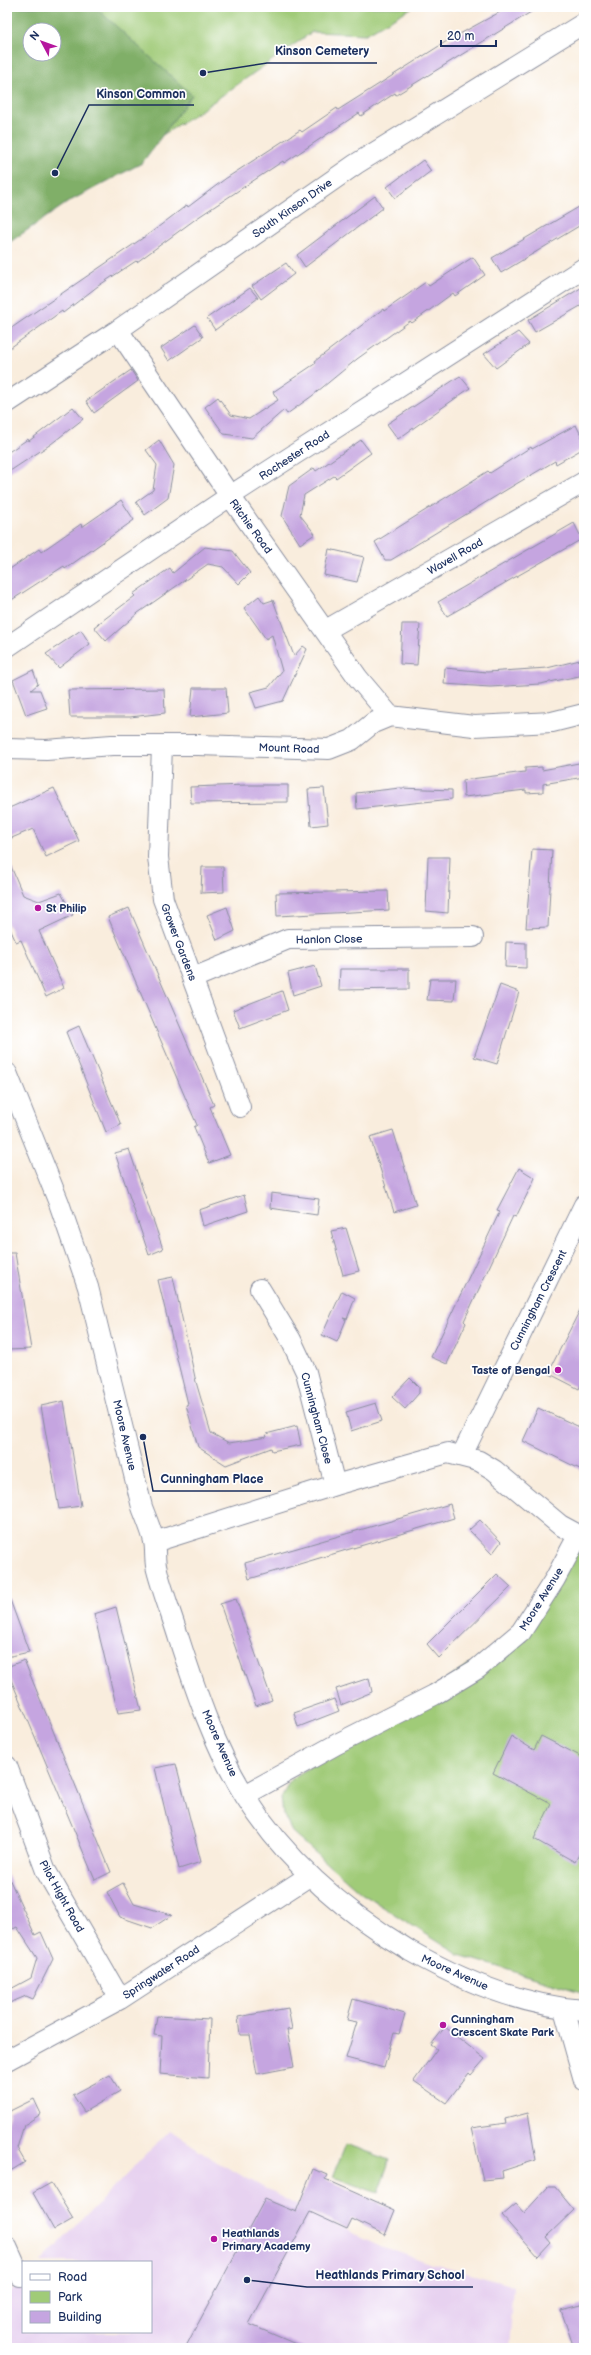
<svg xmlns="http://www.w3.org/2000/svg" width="591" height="2355" font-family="'Balsamiq Sans',sans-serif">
  <rect width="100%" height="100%" fill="#fff"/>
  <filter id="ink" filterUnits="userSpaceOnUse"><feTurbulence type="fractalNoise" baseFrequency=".025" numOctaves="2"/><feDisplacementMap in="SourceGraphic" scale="8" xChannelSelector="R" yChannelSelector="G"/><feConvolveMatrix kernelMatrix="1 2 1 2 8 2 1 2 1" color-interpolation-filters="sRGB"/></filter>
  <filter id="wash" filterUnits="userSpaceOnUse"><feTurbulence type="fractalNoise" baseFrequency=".012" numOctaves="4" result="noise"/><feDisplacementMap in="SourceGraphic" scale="16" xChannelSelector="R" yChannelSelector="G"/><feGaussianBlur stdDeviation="0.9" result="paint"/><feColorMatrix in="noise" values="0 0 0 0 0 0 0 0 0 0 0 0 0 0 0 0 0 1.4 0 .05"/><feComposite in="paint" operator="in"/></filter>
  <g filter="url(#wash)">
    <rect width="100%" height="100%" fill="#f9eddd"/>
    <path fill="#e7d2f0" d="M170 2130 217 2162 316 2216 383 2247 429 2263 514 2286 509 2348H7V2296L23 2280V2332H151V2262H41Z"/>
    <path fill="#a0cb78" stroke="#5e7d6b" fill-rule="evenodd" d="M7 7H413L366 34 312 32 200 111 7 235ZM30 30H54V54H30Z
      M584 1538V1993L459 1955 361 1893 292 1832 283 1814 281 1798 291 1779 521 1632Z
      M346 2144 390 2160 378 2193 333 2177Z"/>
    <path fill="#80af68" stroke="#4e6f63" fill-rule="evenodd" d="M7 7H95L192 95 142 163 70 201 7 244ZM30 30H54V54H30Z"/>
    <g id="blocks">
      <path fill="#c5a5e0" d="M509 7H539L396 95 395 93 361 116 359 113 284 163 283 161 197 218 137 262 136 261 98 286 63 313 62 311 7 350V331L153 231 187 205 188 207 225 179 300 130 302 132 337 108 338 110 447 41Z
        M423 160 431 171 395 198 387 187Z
        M375 196 383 208 305 267 297 255Z
        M584 204V223L501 273 492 258Z
        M473 257 485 275 455 296 453 293 412 323 410 321 357 359 312 396 287 414 284 410 252 438 224 434 205 407 218 397 231 415 249 419 278 400 273 392 316 363 315 361 383 309 384 311 426 282 429 286Z
        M286 263 294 274 261 299 252 286Z
        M584 286V304L535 332 528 320Z
        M250 288 258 298 215 330 207 318Z
        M195 325 203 337 169 361 161 348Z
        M518 332 529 344 496 368 484 354Z
        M131 370 138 381 94 413 86 401Z
        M460 376 470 388 398 439 387 424Z
        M73 407 83 419 51 444 7 473V453L28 439 29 441Z
        M576 425 584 441V448L556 464 555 461 511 487 391 560H385L375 542 488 471 490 473 531 447 532 449Z
        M159 440 174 465 168 498 145 515 136 502 153 490 157 465 146 450Z
        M361 440 371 453 336 478 334 476 304 495 300 515 315 534 300 544 282 516 289 486 314 468 316 471Z
        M121 500 134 520 65 569 64 566 7 603V571L39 549 41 552 81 524 82 527Z
        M574 523 582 539 447 616 438 602Z
        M205 547 233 551 250 573 239 584 223 567 208 564 138 613 106 641 94 627 135 596 133 594 170 568 173 573Z
        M329 549 364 557 357 582 324 575Z
        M259 596 264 603 273 600 294 656 303 646 307 649 283 701 256 708 250 692 269 687 282 671 272 635 266 639 244 608Z
        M402 624H420L417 665 400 664Z
        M81 630 90 644 59 668 46 654Z
        M584 659V675L540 684 490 687 444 684 445 668 487 672 547 668Z
        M33 670 38 684 31 690H40L47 708 26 715 13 680Z
        M193 688H226L228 713 190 717Z
        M164 689 165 713 130 717H70L68 690Z
        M584 762V777L543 784V792L526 793V790L464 797 463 780 525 772V768L542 767V770Z
        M246 785H288V802L191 803 190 787Z
        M54 788 79 841 46 857 33 829 7 840V809Z
        M324 788 328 824 311 826 308 789Z
        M400 788 452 790V799L357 809 356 793Z
        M532 849 552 850 548 927 526 928Z
        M7 857 23 895 39 901 61 893 73 915 39 931 64 988 46 997 21 940 16 942 7 922Z
        M428 857H450L448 913 426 911Z
        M202 867H223L224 892 201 893Z
        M388 891 389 910 277 916 276 893Z
        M227 907 235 931 217 940 207 915Z
        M129 908 214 1105 210 1107 230 1155 209 1163 194 1127 197 1125 108 917Z
        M506 942 526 943V968L505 967Z
        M315 966 321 986 293 995 288 973Z
        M340 969H409V989L339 990Z
        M430 979H456L454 1001 427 1000Z
        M500 985 519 992 497 1064 474 1057Z
        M282 991 288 1010 240 1028 233 1010Z
        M79 1026 121 1125 106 1132 66 1032Z
        M393 1130 416 1205 394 1212 370 1137Z
        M129 1149 163 1249 149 1255 115 1153Z
        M519 1168 535 1178 516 1217 513 1216 464 1321 466 1323 447 1364 431 1357 500 1211 497 1210Z
        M271 1193 319 1199 317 1215 270 1208Z
        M244 1195 248 1211 203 1226 199 1210Z
        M346 1228 359 1271 343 1275 331 1231Z
        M7 1253H15L31 1349 8 1350Z
        M173 1277 196 1382 211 1433 229 1443 267 1437 266 1434 297 1426 301 1445 272 1451 271 1448 226 1465 198 1447 186 1405 188 1404 158 1280Z
        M342 1291 355 1298 347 1319 343 1318 346 1320 337 1342 322 1335Z
        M584 1302V1379L579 1389 548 1373Z
        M410 1378 419 1387V1393L405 1409 392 1397Z
        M64 1401 81 1506 59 1509 41 1406Z
        M376 1403 382 1421 351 1431 346 1412Z
        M538 1408 584 1429V1471L523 1441Z
        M450 1504 454 1518 249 1579 245 1563Z
        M480 1520 501 1542 492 1554 469 1530Z
        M497 1574 511 1587 439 1658 427 1644Z
        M7 1597H9L29 1652 7 1657Z
        M236 1599 272 1700 256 1706 220 1604Z
        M116 1607 141 1710 118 1713 94 1614Z
        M24 1660 111 1872 95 1880 7 1670V1667Z
        M369 1678 372 1692 341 1705 336 1689Z
        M334 1699 339 1711 298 1727 294 1713Z
        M511 1736 534 1750 541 1736 584 1758V1845L575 1862 534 1839 551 1804 493 1773Z
        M176 1764 201 1862 179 1869 155 1768Z
        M7 1874 35 1935 41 1932 53 1959 33 1999 26 1996 7 2004V1991L31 1978 37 1958 17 1927 13 1929 7 1915Z
        M123 1883 134 1904 172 1915 152 1928 120 1917 107 1892Z
        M353 1999 405 2014 399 2034 394 2033 384 2068 346 2058 357 2022 347 2020Z
        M288 2008 292 2029 287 2030 294 2067 257 2074 250 2035H240L238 2017Z
        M157 2016 210 2019 208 2078 160 2074 162 2036 154 2035Z
        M445 2027 485 2059 471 2075 469 2073 446 2103 414 2081 437 2049 431 2045Z
        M110 2075 120 2091 84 2112 73 2095Z
        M34 2099 41 2114 24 2125 17 2148 25 2162 12 2170 7 2169V2122L10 2111Z
        M528 2113 536 2160 502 2171 503 2178 483 2180 471 2128 506 2123 505 2119Z
        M313 2169 327 2175 325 2179 395 2210 385 2235 352 2219 347 2229 310 2212 249 2324 305 2348H185L265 2199 296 2212Z
        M51 2183 73 2219 54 2230 33 2193Z
        M548 2187H555L574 2210 546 2237 551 2243 538 2257 502 2216 516 2204 524 2213Z
        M584 2304V2348H574L561 2310Z"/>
    </g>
  </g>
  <g filter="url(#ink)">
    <use href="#blocks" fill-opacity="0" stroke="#8a8e9e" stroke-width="1"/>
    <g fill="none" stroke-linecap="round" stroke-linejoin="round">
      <g stroke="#8a8e9e" stroke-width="22">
        <path id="minor" d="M118 330 230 496 358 678 390 716
          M7 403 118 330 356 164 584 23
          M326 630 584 482
          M7 647 230 496 584 268
          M162 746 158 857 163 899 240 1107
          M7 749 46 750 112 745H198L329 749 352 740 373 723 390 716 474 726 552 722 584 714
          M193 978 288 939 473 937
          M7 1073 59 1203 88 1287 142 1507C146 1518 151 1529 154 1541 156 1550 154 1561 157 1570 163 1593 172 1616 179 1639 196 1692 215 1748 245 1796 286 1861 345 1912 410 1951 463 1981 523 2006 584 2010
          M260 1289 291 1340 306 1372 335 1485
          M462 1455 584 1205
          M154 1542 335 1485 448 1453 479 1461 494 1470 560 1525 584 1538
          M7 1766 46 1871 120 1999
          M245 1795 337 1744 434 1695 477 1669 521 1632 555 1579 578 1536
          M564 2009 584 2080
          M7 2060 120 1999 309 1876
          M7 2247 20 2276"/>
      </g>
      <use href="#minor" stroke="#fff" stroke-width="20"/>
    </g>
  </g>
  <g fill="#b5179e" stroke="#fff" stroke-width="1.5">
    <circle cx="38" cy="908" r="4"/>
    <circle cx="558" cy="1370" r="4"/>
    <circle cx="443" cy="2025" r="4"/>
    <circle cx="214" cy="2239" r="4"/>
  </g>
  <g text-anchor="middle" stroke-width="3.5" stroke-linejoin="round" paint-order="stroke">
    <g font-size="11" fill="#1b2f5e" stroke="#fff">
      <text transform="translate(292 208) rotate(-35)" y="4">South Kinson Drive</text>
      <text transform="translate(294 455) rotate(-33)" y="4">Rochester Road</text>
      <text transform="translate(251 526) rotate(54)" y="4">Ritchie Road</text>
      <text transform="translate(455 556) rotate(-30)" y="4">Wavell Road</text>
      <text transform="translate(289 748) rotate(2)" y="4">Mount Road</text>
      <text transform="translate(329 939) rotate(-1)" y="4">Hanlon Close</text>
      <text transform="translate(179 942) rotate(69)" y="4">Grower Gardens</text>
      <text transform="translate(538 1300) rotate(-63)" y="4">Cunningham Crescent</text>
      <text transform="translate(317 1418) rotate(75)" y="4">Cunningham Close</text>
      <text transform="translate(125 1435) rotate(77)" y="4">Moore Avenue</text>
      <text transform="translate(541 1599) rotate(-58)" y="4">Moore Avenue</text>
      <text transform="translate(220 1743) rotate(66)" y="4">Moore Avenue</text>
      <text transform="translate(62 1896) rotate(61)" y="4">Pilot Hight Road</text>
      <text transform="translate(161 1972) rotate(-33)" y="4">Springwater Road</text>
      <text transform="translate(455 1972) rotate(24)" y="4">Moore Avenue</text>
    </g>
    <g font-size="11" font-weight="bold" fill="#1b2f5e" stroke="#fff" text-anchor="start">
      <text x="46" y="912">St Philip</text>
      <text x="550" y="1374" text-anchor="end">Taste of Bengal</text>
      <text x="451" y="2023">Cunningham<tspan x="451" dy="13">Crescent Skate Park</tspan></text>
      <text x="222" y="2237">Heathlands<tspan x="222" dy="13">Primary Academy</tspan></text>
    </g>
  </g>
  <path fill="none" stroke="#1b2f5e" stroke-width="1.5" d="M203 73L267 63H377M55 173L89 105H194M143 1437L153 1491H271M247 2280L307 2287H473"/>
  <g fill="#1b2f5e" stroke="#fff" stroke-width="1.5">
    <circle cx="203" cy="73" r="4"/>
    <circle cx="55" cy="173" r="4"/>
    <circle cx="143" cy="1437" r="4"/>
    <circle cx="247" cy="2280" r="4"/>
  </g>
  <g font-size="12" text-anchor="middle" font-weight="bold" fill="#1b2f5e" stroke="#fff" stroke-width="3.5" stroke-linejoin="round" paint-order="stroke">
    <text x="322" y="55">Kinson Cemetery</text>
    <text x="141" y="98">Kinson Common</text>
    <text x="212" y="1483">Cunningham Place</text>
    <text x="390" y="2279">Heathlands Primary School</text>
  </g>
  <rect width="591" height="2355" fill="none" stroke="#fff" stroke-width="24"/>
  <rect x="22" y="2261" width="130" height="72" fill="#ffffff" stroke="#a4acbf"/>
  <rect x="30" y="2274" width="20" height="6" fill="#ffffff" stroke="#a4acbf"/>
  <text x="58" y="2281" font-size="12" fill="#1b2f5e">Road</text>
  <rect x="30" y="2291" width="20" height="12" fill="#a0cb78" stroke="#a4acbf"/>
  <text x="58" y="2301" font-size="12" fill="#1b2f5e">Park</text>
  <rect x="30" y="2311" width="20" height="12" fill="#c5a5e0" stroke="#a4acbf"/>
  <text x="58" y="2321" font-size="12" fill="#1b2f5e">Building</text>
  <g transform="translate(42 42) rotate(311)"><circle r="19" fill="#ffffff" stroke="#a4acbf"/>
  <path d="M0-3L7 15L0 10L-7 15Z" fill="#b5179e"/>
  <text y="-6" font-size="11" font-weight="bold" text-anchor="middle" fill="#1b2f5e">N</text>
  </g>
  <path d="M441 40v6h55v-6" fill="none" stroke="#1b2f5e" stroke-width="2"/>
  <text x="447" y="40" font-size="12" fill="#1b2f5e" stroke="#ffffff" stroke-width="3" paint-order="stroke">20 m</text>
</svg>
